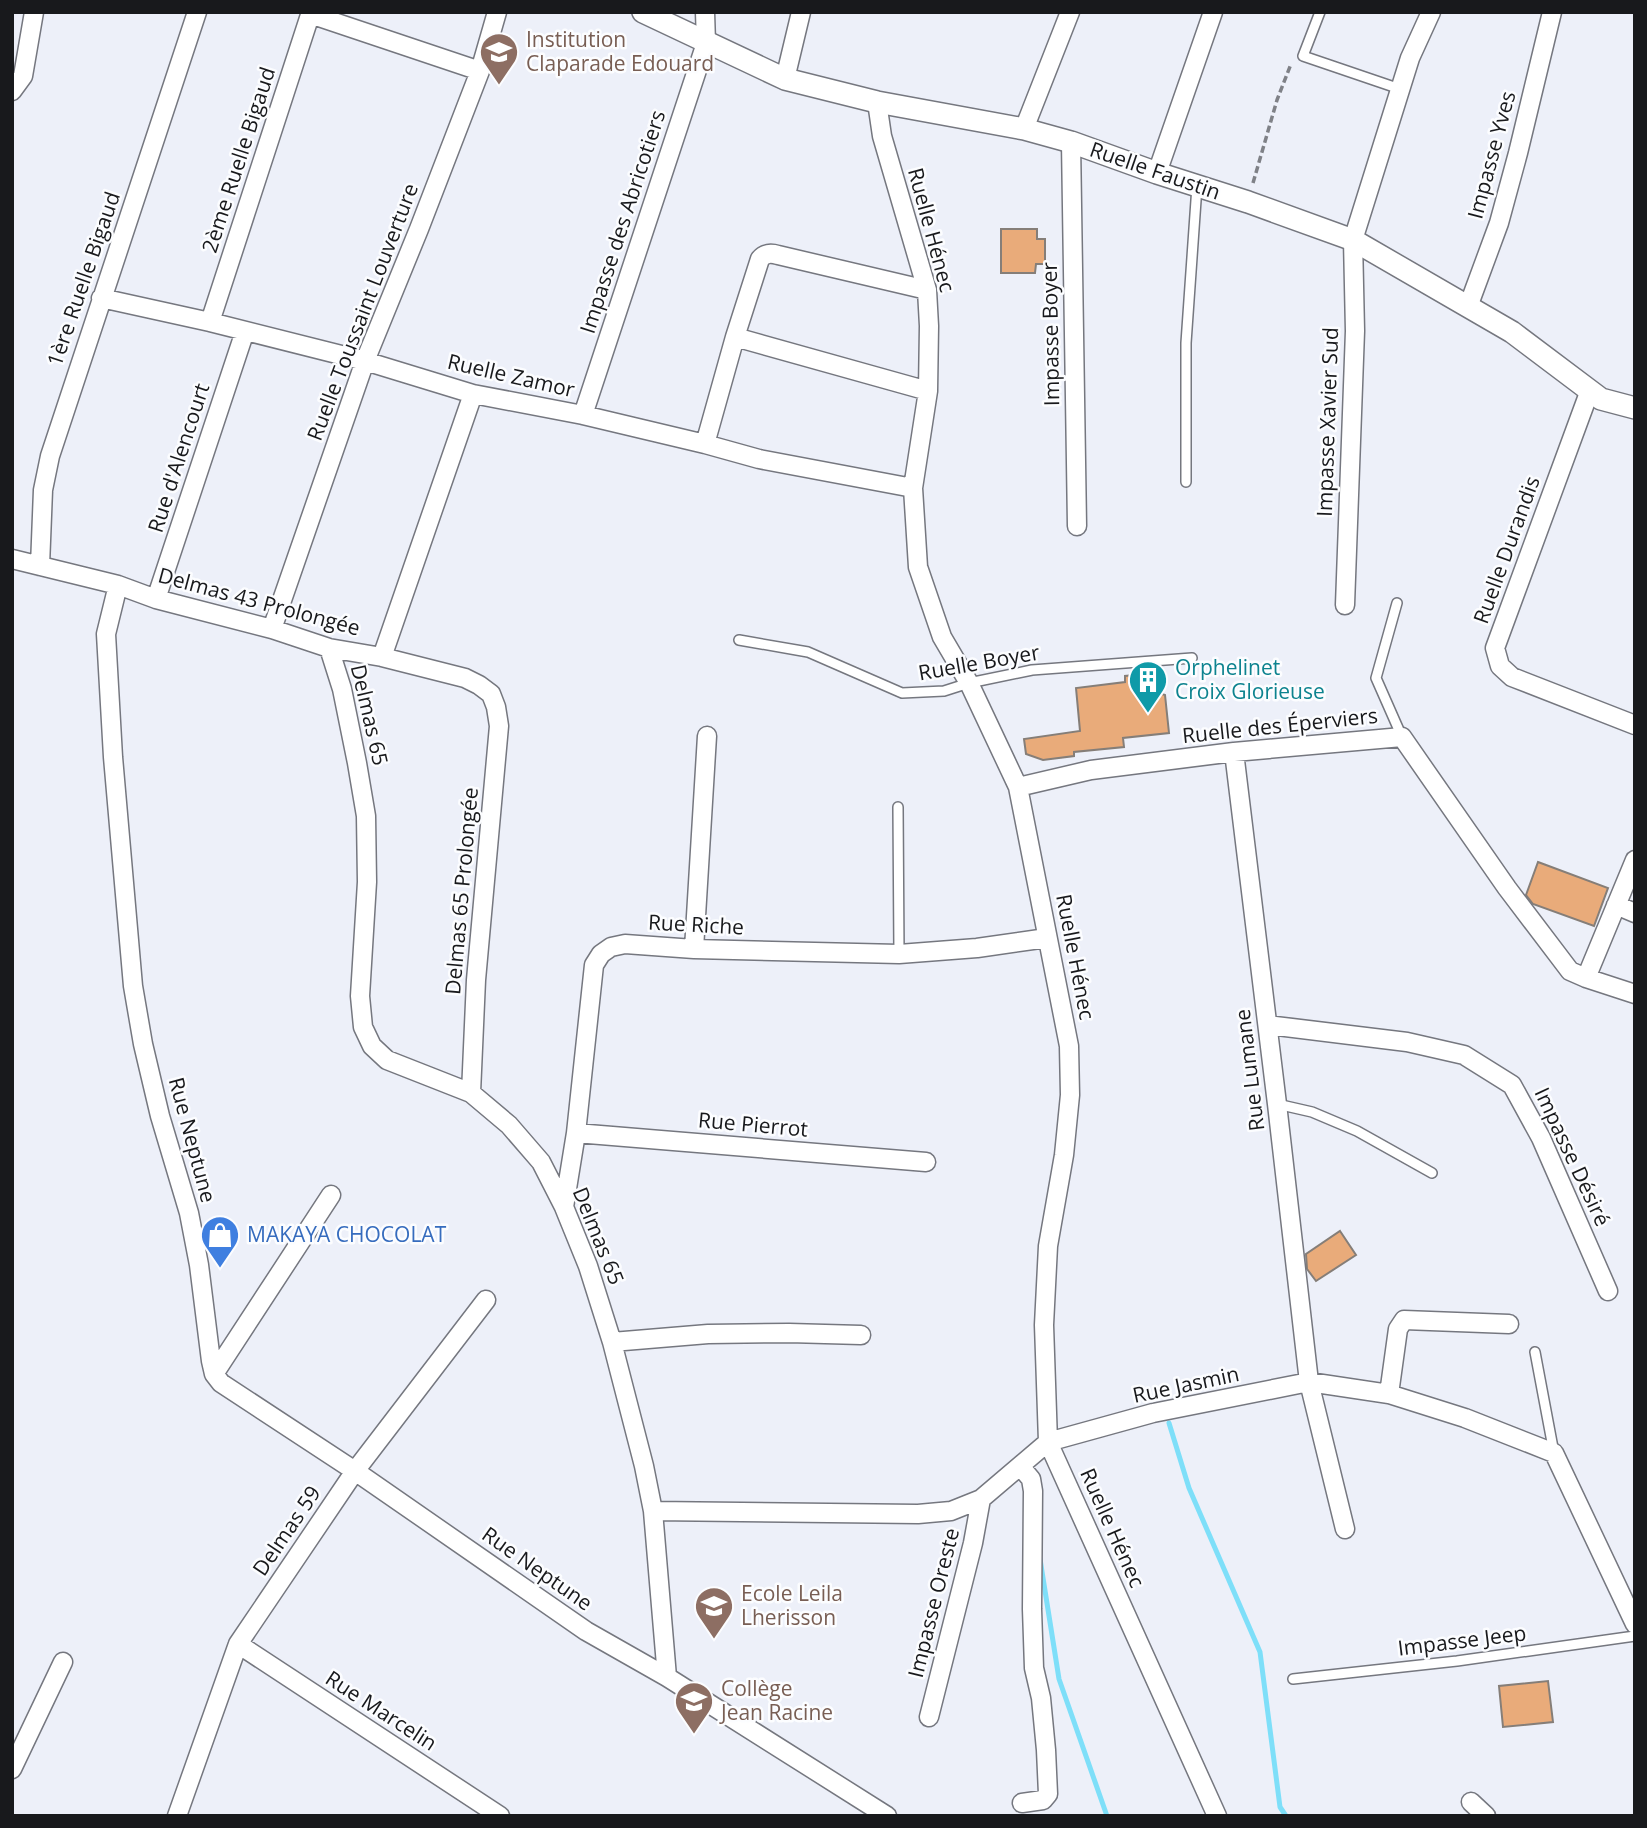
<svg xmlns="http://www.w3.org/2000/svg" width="1647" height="1828" font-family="'Open Sans',sans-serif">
  <rect width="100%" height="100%" fill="#edf0f9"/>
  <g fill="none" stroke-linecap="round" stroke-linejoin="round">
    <path stroke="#7edff9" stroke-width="5" d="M1169 1423 1189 1488 1260 1652 1280 1807 1286 1816
      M1040 1559 1059 1679 1107 1816"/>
  </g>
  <path fill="#e9ab7a" stroke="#857e78" stroke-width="2" d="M1001 229H1037V239H1045V264H1036L1035 273H1001Z
    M1156 673 1159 693 1165 695 1169 733 1123 738 1124 747 1074 752V756L1043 760 1026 754 1024 739 1080 731 1076 688 1125 682V676Z
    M1538 862 1608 888 1594 926 1533 904 1526 895Z
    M1340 1231 1356 1255 1316 1281 1307 1269 1306 1254Z
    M1548 1681 1553 1722 1503 1727 1499 1686Z"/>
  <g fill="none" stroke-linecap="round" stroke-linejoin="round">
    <g stroke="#75777f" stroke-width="12">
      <path id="service" d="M1320 12 1303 56 1400 89
        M1186 482V343L1197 186
        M1397 603 1376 678 1402 737
        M739 640 808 652 902 693 944 691 969 683 1032 670 1192 658
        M898 807 899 954
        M1277 1104 1312 1112 1357 1131 1432 1173
        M1535 1352 1554 1453
        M1293 1679 1457 1661 1635 1636"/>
    </g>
    <g stroke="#75777f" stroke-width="21">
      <path id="minor" d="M310 14 480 71
        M785 79 801 12
        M12 91 23 76 34 12
        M877 102 882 136 927 290 929 326 928 391 913 488 918 567 942 637 969 683 1018 787 1069 1046 1070 1095 1064 1155 1048 1246 1044 1325 1048 1442 1217 1816
        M1024 129 1070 12
        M1071 142 1077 526
        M1157 173 1213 12
        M101 298 210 322 365 361 473 394 583 415 705 444 759 459 913 488
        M1468 307 1499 223 1518 153 1552 12
        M210 322 311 12
        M735 337 760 259C765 253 771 253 778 255L927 290
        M1590 390 1495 648 1500 666 1512 677 1635 725
        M583 415 706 43 705 12
        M705 444 735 337 928 391
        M12 559 118 585 156 599 272 629 329 648 382 657 465 678 479 685 491 694 496 707 499 726 476 980 471 1093
        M40 566 43 490 50 456 197 12
        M118 585 106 634 113 757 133 986 143 1044 160 1116 189 1213 199 1265 211 1361 214 1374 221 1383 355 1471 586 1631 667 1677 887 1816
        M156 599 245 331
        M1345 605 1355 331 1353 240 1410 58 1431 12
        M272 629 365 361 419 229 480 71 497 12
        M329 648 342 689 357 763 366 816 367 882 360 996 363 1027 372 1046 387 1060 471 1093 509 1125 541 1162 564 1207 588 1266 612 1342 644 1466 653 1511 667 1677
        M382 657 473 394
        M1234 752 1277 1104 1309 1382 1345 1529
        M1018 787 1091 770 1234 752 1402 737 1507 888 1570 971 1586 978 1635 994
        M1616 905 1635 913
        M694 949 707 736
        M1586 978 1635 860
        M1268 1025 1407 1042 1464 1055 1512 1085 1541 1138 1608 1291
        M576 1133 926 1162
        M564 1207 576 1133 594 965 601 954 611 947 625 944 694 949 899 954 977 948 1047 938
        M612 1342 708 1334 789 1333 861 1335
        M214 1374 331 1195
        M1389 1394 1398 1329 1404 1320 1509 1324
        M1020 1466 1031 1479 1033 1491 1032 1609 1034 1668 1041 1698 1046 1750 1048 1794 1043 1800 1022 1803
        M653 1511 918 1514 951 1511 981 1499 1048 1442 1153 1413 1309 1382 1389 1394 1465 1418 1554 1453 1635 1624
        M238 1644 500 1816
        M929 1717 973 1543 981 1499
        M12 1769 63 1662
        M1471 1802 1486 1816
        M177 1816 238 1644 355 1471 486 1300"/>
    </g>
    <g stroke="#75777f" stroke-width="24">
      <path id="tertiary" d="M643 12 785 79 877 102 1024 129 1071 142 1157 173 1248 202 1353 240 1512 332 1601 399 1635 408"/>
    </g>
    <path stroke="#7f8187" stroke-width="3.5" stroke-dasharray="7 3.5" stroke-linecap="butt" d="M1253 183 1277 100 1291 64"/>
    <use href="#service" stroke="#fff" stroke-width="9"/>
    <use href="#minor" stroke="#fff" stroke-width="18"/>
    <use href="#tertiary" stroke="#fff" stroke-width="21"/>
  </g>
  <defs>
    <g id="school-pin" transform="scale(2.0125)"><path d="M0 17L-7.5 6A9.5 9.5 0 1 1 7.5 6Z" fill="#8d6e63" stroke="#fcfdff"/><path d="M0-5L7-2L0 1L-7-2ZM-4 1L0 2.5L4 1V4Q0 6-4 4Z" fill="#fff"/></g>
    <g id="building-pin" transform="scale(2.0125)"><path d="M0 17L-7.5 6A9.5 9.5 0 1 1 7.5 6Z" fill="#0f9aa8" stroke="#fcfdff"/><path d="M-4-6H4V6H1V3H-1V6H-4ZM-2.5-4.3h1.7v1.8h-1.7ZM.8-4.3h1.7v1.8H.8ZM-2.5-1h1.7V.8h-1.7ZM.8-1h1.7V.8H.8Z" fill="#fff"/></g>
    <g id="shop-pin" transform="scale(2.0125)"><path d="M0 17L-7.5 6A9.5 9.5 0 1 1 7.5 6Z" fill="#3f7fe0" stroke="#fcfdff"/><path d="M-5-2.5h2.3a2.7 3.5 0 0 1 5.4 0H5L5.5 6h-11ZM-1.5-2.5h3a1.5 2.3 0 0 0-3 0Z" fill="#fff"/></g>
  </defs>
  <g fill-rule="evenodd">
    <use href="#school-pin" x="499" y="52"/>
    <use href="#building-pin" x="1148" y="680"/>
    <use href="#shop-pin" x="220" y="1235"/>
    <use href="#school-pin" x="714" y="1606"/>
    <use href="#school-pin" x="694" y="1701"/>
  </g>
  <g text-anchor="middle" stroke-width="5" stroke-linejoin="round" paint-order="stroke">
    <g font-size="21" fill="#785e54" stroke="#fcfdff" text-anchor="start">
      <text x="526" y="47">Institution<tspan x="526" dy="24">Claparade Edouard</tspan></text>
      <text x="741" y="1601">Ecole Leila<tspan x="741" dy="24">Lherisson</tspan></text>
      <text x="721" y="1696">Collège<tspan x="721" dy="24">Jean Racine</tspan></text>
    </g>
    <g font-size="21" fill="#18191c" stroke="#fcfdff">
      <text transform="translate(1492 155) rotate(-75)" y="7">Impasse Yves</text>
      <text transform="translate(239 160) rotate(-72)" y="7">2ème Ruelle Bigaud</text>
      <text transform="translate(1155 171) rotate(19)" y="7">Ruelle Faustin</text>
      <text transform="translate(623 222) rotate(-72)" y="7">Impasse des Abricotiers</text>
      <text transform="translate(931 230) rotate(75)" y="7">Ruelle Hénec</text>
      <text transform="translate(84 279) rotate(-71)" y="7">1ère Ruelle Bigaud</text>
      <text transform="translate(363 312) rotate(-69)" y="7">Ruelle Toussaint Louverture</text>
      <text transform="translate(1051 334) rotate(-91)" y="7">Impasse Boyer</text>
      <text transform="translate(511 376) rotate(13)" y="7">Ruelle Zamor</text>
      <text transform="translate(1328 422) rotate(-88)" y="7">Impasse Xavier Sud</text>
      <text transform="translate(179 458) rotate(-72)" y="7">Rue d'Alencourt</text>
      <text transform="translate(1507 550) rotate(-70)" y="7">Ruelle Durandis</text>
      <text transform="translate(259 602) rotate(15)" y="7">Delmas 43 Prolongée</text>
      <text transform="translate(979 663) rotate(-10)" y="7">Ruelle Boyer</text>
      <text transform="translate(369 715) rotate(77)" y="7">Delmas 65</text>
      <text transform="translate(1280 726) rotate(-6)" y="7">Ruelle des Éperviers</text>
      <text transform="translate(462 891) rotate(-85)" y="7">Delmas 65 Prolongée</text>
      <text transform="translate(696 925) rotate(3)" y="7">Rue Riche</text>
      <text transform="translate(1075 957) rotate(79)" y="7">Ruelle Hénec</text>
      <text transform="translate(1250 1070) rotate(-97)" y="7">Rue Lumane</text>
      <text transform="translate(753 1125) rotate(5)" y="7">Rue Pierrot</text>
      <text transform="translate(192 1140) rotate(75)" y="7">Rue Neptune</text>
      <text transform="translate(1572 1157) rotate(65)" y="7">Impasse Désiré</text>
      <text transform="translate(598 1236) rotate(68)" y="7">Delmas 65</text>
      <text transform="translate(1186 1385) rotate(-12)" y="7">Rue Jasmin</text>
      <text transform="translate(1112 1528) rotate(66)" y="7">Ruelle Hénec</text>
      <text transform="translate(287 1531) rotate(-56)" y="7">Delmas 59</text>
      <text transform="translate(537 1569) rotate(35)" y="7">Rue Neptune</text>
      <text transform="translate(934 1603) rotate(-76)" y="7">Impasse Oreste</text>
      <text transform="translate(1462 1641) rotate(-7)" y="7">Impasse Jeep</text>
      <text transform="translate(381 1711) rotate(33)" y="7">Rue Marcelin</text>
    </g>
    <g font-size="21" fill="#0d838f" stroke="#fcfdff" text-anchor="start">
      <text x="1175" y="675">Orphelinet<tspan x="1175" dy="24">Croix Glorieuse</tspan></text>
    </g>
    <g font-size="21" fill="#366cbe" stroke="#fcfdff" text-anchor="start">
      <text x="247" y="1242">MAKAYA CHOCOLAT</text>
    </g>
  </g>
  <rect width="1647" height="1828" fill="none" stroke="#18191c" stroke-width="28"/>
</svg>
